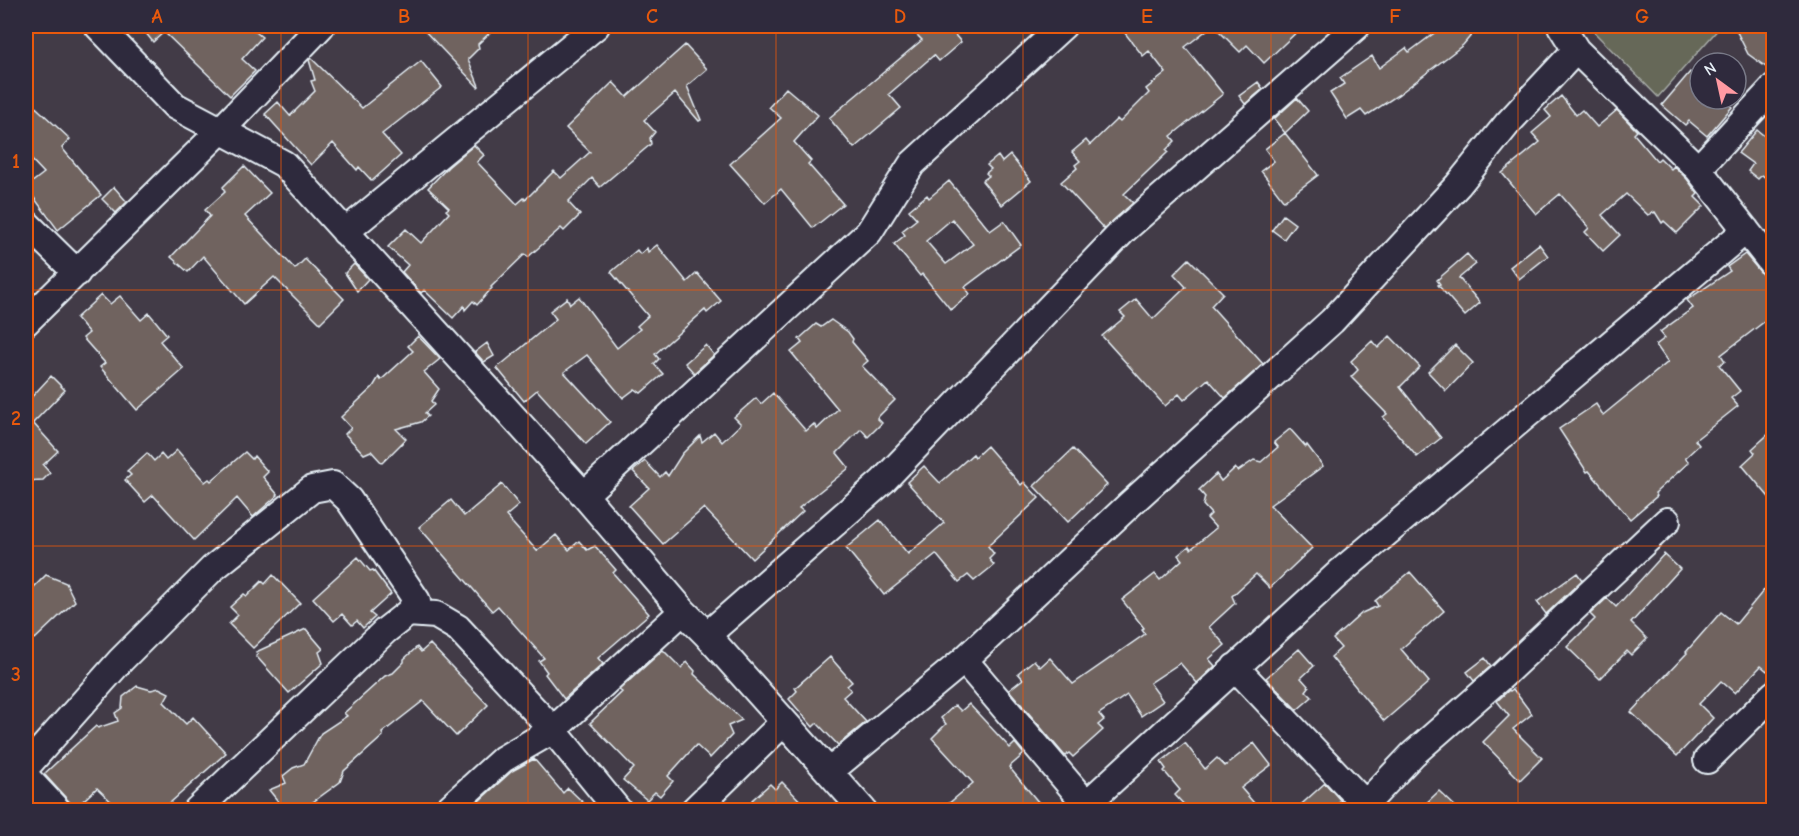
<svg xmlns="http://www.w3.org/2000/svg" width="1799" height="836" font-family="'Comic Neue',sans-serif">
  <rect width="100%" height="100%" fill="#423b47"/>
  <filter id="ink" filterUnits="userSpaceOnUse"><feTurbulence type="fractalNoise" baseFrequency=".0167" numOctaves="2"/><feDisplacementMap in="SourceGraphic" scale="12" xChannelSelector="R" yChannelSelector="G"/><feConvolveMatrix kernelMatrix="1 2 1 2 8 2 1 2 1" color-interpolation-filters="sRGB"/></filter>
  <g filter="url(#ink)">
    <path fill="#666859" stroke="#a7aca8" stroke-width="1.5" d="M1588 26H1721L1658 97Z"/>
    <path fill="#6f635e" stroke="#e8f1f8" stroke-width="1.5" fill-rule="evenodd" d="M140 26H248L262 37 242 59 255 71 230 96 164 32 153 42Z
      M420 26H497L478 44 479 48 468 59 479 86 478 87Z
      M928 26H967L955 35 961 42 939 61 934 55 889 94 901 108 854 148 829 118 922 40 917 35Z
      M1132 26H1212L1185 47 1223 94 1171 136 1175 141 1166 150 1168 152 1124 194 1133 203 1104 229 1061 182 1077 168 1075 165 1080 161 1072 152 1086 140 1090 145 1117 119 1120 122 1149 93 1146 89 1166 73 1149 51 1143 56 1124 32Z
      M1214 26H1303L1264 63 1247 45 1240 52Z
      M1432 26H1479L1463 45 1398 95 1366 116 1361 110 1347 119 1330 93 1344 84 1340 78 1372 56 1379 68 1406 48 1409 52 1437 31Z
      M1734 26H1773V72L1748 54Z
      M685 45 707 69 687 86 701 120 699 121 675 93 644 120 655 132 650 138 651 144 600 187 592 178 568 202 580 215 564 231 561 228 528 257 525 254 491 287 492 288 477 305 473 301 465 310 464 306 453 318 424 290 421 293 402 272 408 265 388 247 406 229 421 243 449 213 446 210 449 208 428 188 448 167 474 145 484 155 477 162 517 204 524 198 525 200 554 171 561 178 590 152 566 128 613 82 627 97Z
      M311 58 362 108 421 61 442 87 382 134 401 155 372 181 359 167 357 170 333 143 311 165 265 114 278 102 290 116 315 91 311 81 315 80 309 60Z
      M1690 72 1700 80V99H1722L1732 107 1707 136 1689 121 1685 125 1662 105Z
      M1258 82 1263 89 1245 104 1239 96Z
      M786 88 818 115 794 142 811 161 808 164 843 204 813 228 781 189 765 203 730 164 781 118 769 107Z
      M1561 96 1576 115 1582 110 1597 127 1617 110 1637 131 1634 134 1657 161 1660 158 1671 169 1674 166 1687 179 1698 194 1695 197 1704 206 1677 233 1664 221 1662 223 1655 212 1648 215 1626 194 1602 215 1620 235 1603 251 1585 232 1589 228 1560 194 1536 214 1502 173 1540 142 1532 133 1551 117 1545 110Z
      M26 98 70 139 62 148 101 195 58 230 26 187 44 173 26 154Z
      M1297 98 1308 111 1285 133 1274 119Z
      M1757 130 1773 143V184L1762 175 1758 179 1748 171 1753 164 1738 153Z
      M1285 133 1318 175 1284 201 1261 171 1274 161 1265 149Z
      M1010 155 1031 181 1002 205 982 181 989 176 986 173 991 169 987 165 998 156 1002 162Z
      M244 166 270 193 245 216 295 269 305 259 344 299 320 323 274 277 244 304 203 256 188 272 171 257 210 216 205 210 225 192 223 187Z
      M949 181 990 231 1004 221 1021 245 965 287 970 294 951 310 922 274 920 276 894 244 905 235 902 231 917 219 909 210 927 195 929 198ZM952 219 973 244 946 264 926 241Z
      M114 187 127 202 116 213 102 199Z
      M1283 215 1295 224 1284 239 1272 230Z
      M1539 244 1548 256 1519 279 1510 267Z
      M657 245 687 282 697 273 721 301 707 313 705 310 655 354 659 359 654 364 663 374 641 393 635 389 623 398 587 355 564 372 610 422 586 444 537 390 524 401 497 368 556 319 550 311 567 298 570 304 579 297 617 348 640 329 637 326 648 316 611 272 637 250 640 254 647 248 648 252Z
      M1467 254 1476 264 1459 278 1480 303 1465 316 1438 285 1440 284 1437 280Z
      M1745 254 1773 287V315L1721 355 1725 361 1719 365 1740 391 1731 398 1738 406 1695 440 1699 445 1685 458 1689 462 1655 493 1657 496 1630 519 1589 471 1587 472 1559 429 1596 404 1603 415 1668 362 1656 345 1665 338 1660 332 1693 308 1687 300 1730 271 1727 267Z
      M1189 259 1223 293 1211 306 1263 364 1225 398 1208 379 1184 400 1179 394 1165 406 1102 336 1125 317 1120 312 1136 299 1153 319 1186 287 1174 274Z
      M354 264 368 279 357 291 345 273Z
      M101 295 110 304 120 296 141 320 149 313 167 335 160 341 184 369 137 410 100 367 105 363 83 338 89 333 76 318Z
      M831 320 848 332 853 339 852 342 868 361 862 366 895 400 877 418 882 423 868 437 861 429 837 453 849 468 799 508 803 511 752 559 704 508 663 544 629 506 649 488 633 471 645 461 660 477 665 472 668 476 682 454 700 436 702 442 714 432 722 442 741 424 734 417 756 398 761 404 773 393 806 431 814 424 817 429 838 409 791 352 802 343 799 339 816 324 821 327Z
      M418 336 440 359 424 372 439 389 431 401 434 405 425 413 428 416 421 422 396 429 406 439 382 463 371 451 364 454 345 434 351 428 341 417 373 387 379 377 381 380 413 351 408 346Z
      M1390 336 1420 367 1400 387 1441 438 1417 457 1383 417 1387 414 1351 377 1358 370 1351 361 1372 341 1378 348Z
      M487 343 494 356 484 362 475 352Z
      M706 345 714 355 694 373 685 363Z
      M1455 345 1473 363 1446 391 1428 372Z
      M51 376 65 390 33 423 58 451 43 465 50 473 43 480 26 481V403Z
      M1290 429 1306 447 1307 445 1323 466 1270 505 1312 548 1270 588 1256 574 1232 596 1235 603 1209 627 1225 645 1209 659 1215 666 1197 683 1180 663 1150 683 1163 701 1141 716 1127 695 1099 714 1104 720 1098 725 1103 730 1073 757 1069 753 1065 756 1009 690 1023 679 1018 673 1034 660 1040 667 1050 658 1073 684 1145 634 1142 630 1144 628 1122 600 1155 574 1160 580 1182 560 1178 555 1189 546 1191 549 1216 528 1207 518 1211 514 1203 505 1205 497 1199 490 1216 474 1221 481 1235 468 1238 471 1254 460 1261 462 1278 447 1274 442Z
      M1773 430V502L1742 465 1755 453 1752 449Z
      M987 446 1021 485 1024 482 1039 498 988 546 994 554 989 559 994 565 974 581 968 575 959 582 936 554 884 595 846 548 880 520 908 554 944 523 907 482 924 466 940 483 973 454 975 457Z
      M1073 449 1107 485 1068 522 1034 486Z
      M177 450 205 482 209 479 211 481 245 452 252 459 254 456 268 472 263 477 278 495 253 517 237 498 194 540 153 495 145 502 125 480 131 475 127 471 147 453 154 461 161 454 166 460Z
      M502 484 519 505 506 516 537 551 556 535 569 550 579 541 587 550 595 546 616 570 613 573 649 614 598 658 603 664 564 699 545 674 547 672 539 661 544 658 498 606 492 611 419 527 451 500 464 516Z
      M1664 554 1680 569 1631 623 1647 639 1631 655 1627 651 1600 679 1567 647 1595 619 1590 614 1607 598 1616 607Z
      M358 557 370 571 373 570 391 594 370 613 375 617 363 628 357 621 352 625 342 614 334 621 313 598Z
      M1410 572 1444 611 1401 649 1429 682 1384 721 1331 657 1341 648 1333 639 1362 613 1378 606 1375 601Z
      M1577 573 1582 580 1546 614 1537 602Z
      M46 575 66 583 75 601 35 639 26 629V595Z
      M273 575 300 603 253 648 229 624 238 615 230 607 244 594 247 596 262 581 265 584Z
      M1773 579V664L1767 671 1761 666 1735 693 1721 681 1699 704 1713 718 1677 756 1631 712 1687 653 1686 652 1721 612 1736 624Z
      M306 629 323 649 319 652 323 663 289 693 256 656 258 654 256 652Z
      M430 644 488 705 456 736 423 701 382 733 383 736 344 771 340 782 302 810H285L269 790 286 783 283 776 293 768 304 764 321 733 347 716 344 713 385 676 393 673 404 662V659L417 647 421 652Z
      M1299 649 1314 666 1301 678 1309 687 1306 691 1312 697 1297 710 1266 678Z
      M663 650 681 668 687 662 695 671 694 674 742 720 728 726 732 735 710 758 696 745 668 776 673 781 660 796 655 792 647 800 623 780 634 768 590 723 622 692 619 690Z
      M830 657 852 682 847 686 851 690 843 697 866 722 838 745 817 723 813 727 789 699 797 691 795 688Z
      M1485 658 1491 666 1474 681 1467 672Z
      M137 686 151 690 159 688 169 693 164 702 186 724 193 717 226 753 162 810H120L97 788 75 808 44 774 96 726 98 728 118 721 115 713 122 708 123 697Z
      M1513 689 1532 714 1513 729 1542 758 1520 780 1483 742 1509 716 1497 701 1509 690 1510 691Z
      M969 704 1010 748 1015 743 1024 754 1009 767 1045 810H941L973 783 932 738 946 724 941 718 955 705 961 711Z
      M1185 743 1205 769 1217 758 1225 766 1254 743 1271 765 1241 788 1260 810H1189L1175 795 1180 790 1164 771 1166 769 1161 762Z
      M534 759 563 793 568 788 591 810H469L512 771Z
      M782 782 809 810H746L754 803 752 800 770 784 775 789Z
      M1325 783 1341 801 1331 810H1295Z
      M1439 791 1459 810H1419Z"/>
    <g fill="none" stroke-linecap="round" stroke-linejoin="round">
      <g stroke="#e8f1f8" stroke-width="30">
        <path id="minor" d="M98 26 175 106 284 164 584 495 683 611 707 635 863 810
          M1561 26 1576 50
          M1698 169 1774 87
          M26 223 77 273
          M345 232 596 26
          M26 322 221 130 321 26
          M584 495 869 232 912 164 1063 26
          M408 613 436 615 458 628 553 730 618 810
          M707 635 883 481 1124 230 1357 26
          M964 660 1087 805
          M1235 667 1366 805
          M1707 760 1774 694
          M26 767 121 660 212 569 312 489 333 485 349 500 417 601 408 613 385 631 197 810
          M829 772 964 660 1129 505 1332 321 1458 185 1508 123 1576 50 1698 169 1774 266
          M26 777 57 810
          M447 810 503 759 553 730 683 611
          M694 810 784 722
          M1080 810 1339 573 1746 230
          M1360 810 1413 754 1502 676 1667 521"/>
      </g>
      <use href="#minor" stroke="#2f2a3d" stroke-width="26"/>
    </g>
  </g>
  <path fill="none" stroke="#e8590c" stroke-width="1.5" stroke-opacity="0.55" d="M281 26V810M528 26V810M776 26V810M1023 26V810M1271 26V810M1518 26V810M26 290H1774M26 546H1774"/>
  <rect width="1799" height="836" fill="none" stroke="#2f2a3d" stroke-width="66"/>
  <g transform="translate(1718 81) rotate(327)"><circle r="28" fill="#2f2a3d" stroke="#797a88" stroke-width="1.5"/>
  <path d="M0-4.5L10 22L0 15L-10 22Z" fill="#ff9aa2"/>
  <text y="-9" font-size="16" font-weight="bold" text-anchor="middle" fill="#e8f1f8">N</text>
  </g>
  <rect x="33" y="33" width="1733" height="770" fill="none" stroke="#e8590c" stroke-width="2"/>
  <g font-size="20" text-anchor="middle" font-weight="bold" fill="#e8590c">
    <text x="157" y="23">A</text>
    <text x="404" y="23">B</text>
    <text x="652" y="23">C</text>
    <text x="900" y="23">D</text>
    <text x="1147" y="23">E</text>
    <text x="1395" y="23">F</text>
    <text x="1642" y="23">G</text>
    <text x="16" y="168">1</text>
    <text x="16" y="425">2</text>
    <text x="16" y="681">3</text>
  </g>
</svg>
